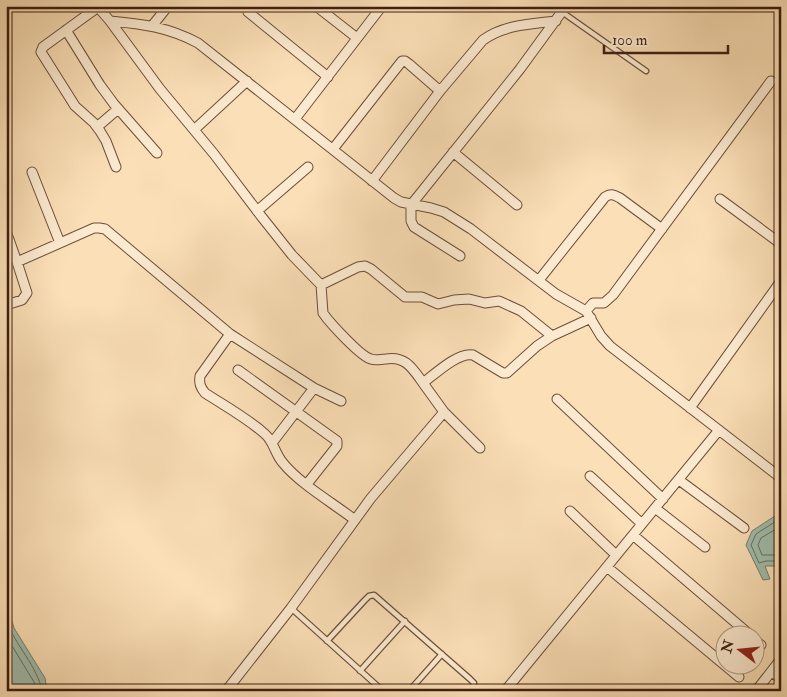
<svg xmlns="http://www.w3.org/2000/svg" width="787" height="697" font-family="'IM FELL Double Pica',serif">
  <rect width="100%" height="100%" fill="#fbdfb6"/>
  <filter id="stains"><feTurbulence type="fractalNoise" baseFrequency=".004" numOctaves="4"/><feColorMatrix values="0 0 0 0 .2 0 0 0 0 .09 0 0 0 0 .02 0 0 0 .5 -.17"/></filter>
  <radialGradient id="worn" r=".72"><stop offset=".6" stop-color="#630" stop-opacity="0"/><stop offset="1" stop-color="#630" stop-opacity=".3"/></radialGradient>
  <path fill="#9fbdac" stroke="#777d6e" d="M781 512V566H765L770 579 763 580 746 545 752 531Z
    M6 600 14 628 45 678 47 691H6Z"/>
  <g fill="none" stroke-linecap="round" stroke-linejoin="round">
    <path stroke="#6e6e5e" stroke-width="1" d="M781 518 756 534 751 545 759 563 766 561H781
      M781 526 761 538 758 545 762 555H781
      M6 620C15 645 38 667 42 691
      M6 636 34 682 36 691"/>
    <g stroke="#6c4e3a" stroke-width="7">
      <path id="service" d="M562 12 646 71
        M291 608 383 691
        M327 641 364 601 369 596 374 595 470 679 474 683 472 691
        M360 671 405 621
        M409 691 442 654"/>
    </g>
    <g stroke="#6c4e3a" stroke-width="11">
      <path id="minor" d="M97 6 110 21C143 24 168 27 198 43L394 198 401 202 431 208 444 212 471 229 556 294 586 311 601 336 610 346 781 478
        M246 6 248 12 328 77
        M316 6 357 38
        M98 7 43 47 41 52 75 106 94 123 100 131 106 141 116 167
        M6 8 9 6
        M110 21 160 89 214 154 261 216 292 255 321 285 358 267 365 266 371 269 405 297H422L438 304 454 300 469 299 485 303 499 301 521 311 552 336
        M152 26 168 6
        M66 30 100 85 114 104 157 153
        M295 119 382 6
        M97 127 118 109
        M194 130 247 81
        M333 149 402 61H405L409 64 440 91
        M453 152 517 205
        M32 172 60 243
        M372 181 440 91 483 40C504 25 530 24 556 21
        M720 199 781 244
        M257 211 308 167
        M6 231 17 262
        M460 256 414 227 411 221V205L520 69 566 6
        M539 280 605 197C611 193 614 195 620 198L662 229
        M321 285 323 313C329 322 361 357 371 359 376 361 381 359 386 359 406 356 413 369 423 383
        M6 305 22 300 27 293 17 262 94 228H99L105 229 230 334 200 376C199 383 200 387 205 393 225 406 247 418 265 434 274 442 275 454 283 463 300 484 333 503 355 520
        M586 311 593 303H604L613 295 771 81
        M230 334 314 388 341 401
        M238 370 337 441V446L307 484
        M557 399 663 499
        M690 408 781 281
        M272 443 314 388
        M480 448 444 412 423 383C435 374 458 352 473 355L503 373H507L537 346 552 336 591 318
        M590 476 642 524
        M679 480 744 528
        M655 508 705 547
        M570 511 616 555
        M633 535 749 634
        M607 567 739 677
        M754 640 761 645
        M772 672 781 679
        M226 691 291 608 371 498 444 412
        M505 691 719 430
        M756 691 781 659"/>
    </g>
    <use href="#service" stroke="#fcead0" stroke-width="4.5"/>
    <use href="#minor" stroke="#fcead0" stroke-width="9"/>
  </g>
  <rect width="787" height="697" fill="none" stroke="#fbdfb6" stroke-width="25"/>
  <rect x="8" y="8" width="772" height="682" fill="none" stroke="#3c1e11" stroke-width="2.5"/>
  <rect x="12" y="12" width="762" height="672" fill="none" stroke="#3c1e11"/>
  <g transform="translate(740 650) rotate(286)"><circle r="24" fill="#fcead0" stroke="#af9884"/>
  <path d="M0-4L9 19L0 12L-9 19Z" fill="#8f2418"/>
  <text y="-8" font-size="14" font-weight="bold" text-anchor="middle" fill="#3c1e11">N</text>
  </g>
  <path d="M604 45v8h124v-8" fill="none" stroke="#3c1e11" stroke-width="2.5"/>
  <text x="612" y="45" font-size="15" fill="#3c1e11" stroke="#fcead0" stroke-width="4" paint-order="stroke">100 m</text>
  <rect width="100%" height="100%" filter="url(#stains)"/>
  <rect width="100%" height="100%" fill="url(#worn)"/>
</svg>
